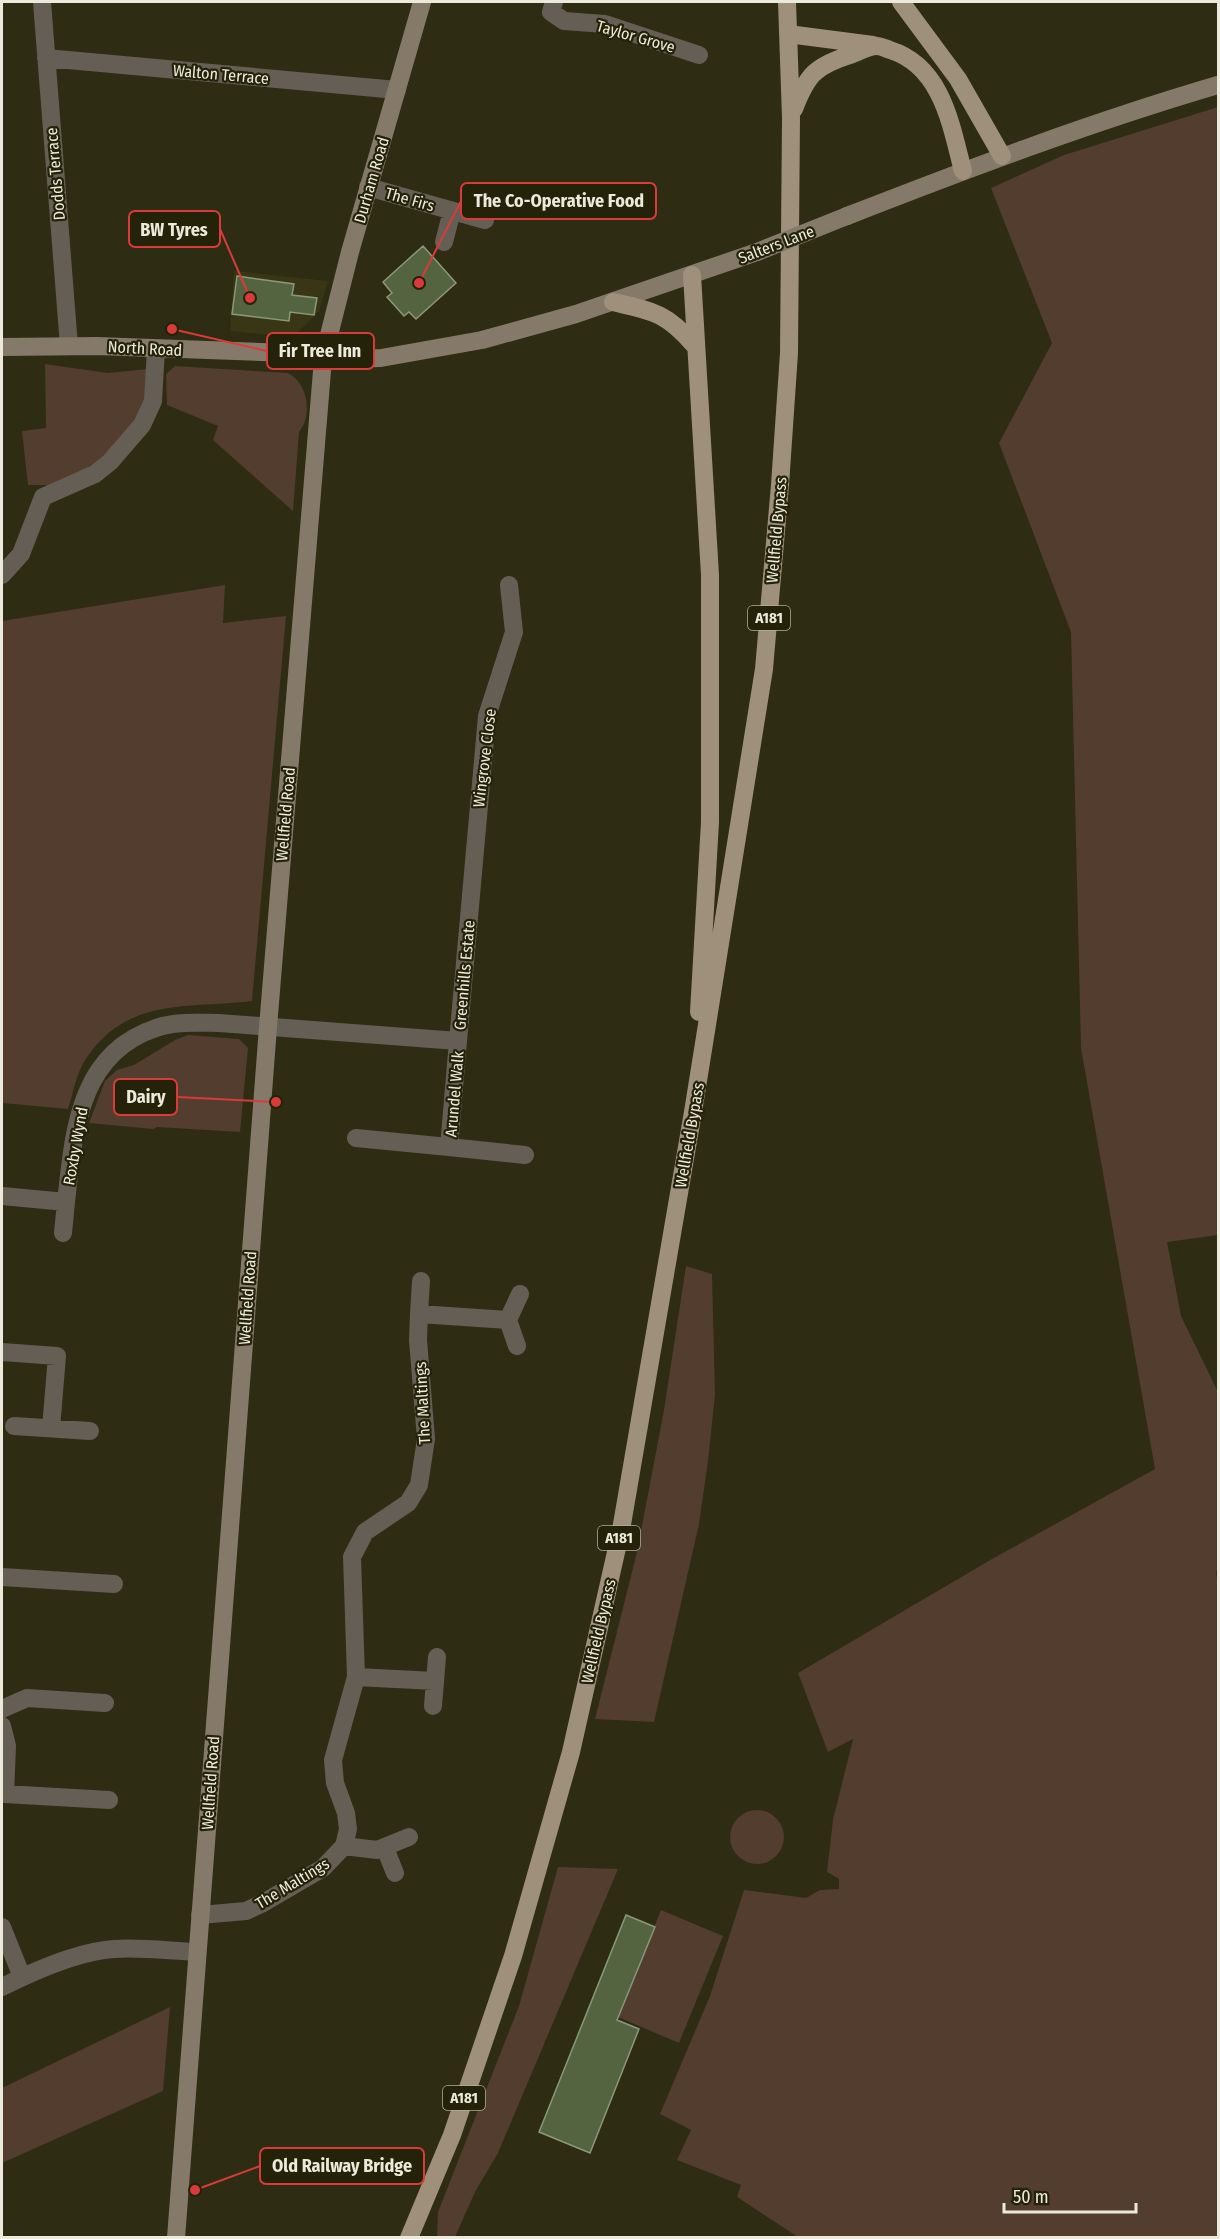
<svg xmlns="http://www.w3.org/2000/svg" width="1220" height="2239" font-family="'Fira Sans Condensed',sans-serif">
  <rect width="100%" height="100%" fill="#2e2c13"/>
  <path fill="#393615" d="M234 271 328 281 319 311 297 333 284 336 230 331Z"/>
  <path fill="#523d2e" d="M1218 107V1235L1167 1242 1181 1316 1218 1392V1569L1216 1571 1218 1587V2237H798L737 2197 741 2185 677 2160 691 2130 660 2114 710 1996 744 1890 806 1898 820 1890 839 1889V1879L827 1872 833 1820 853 1739 828 1752 798 1673 992 1559 1155 1469 1081 1048 1071 632 999 443 1052 343 991 188 1064 155Z
    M45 364 108 373 148 369C147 379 148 389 147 398 143 428 102 468 75 480 61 486 43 485 28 485L22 431 46 428Z
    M175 366 288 373C308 383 313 415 299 432L293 511 213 440 218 426 167 405 166 374Z
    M225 585 223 623 286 616 252 1001C187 1009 125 996 84 1062 76 1075 73 1094 68 1109L2 1103V621Z
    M188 1035 239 1039 248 1048 240 1132 157 1127 153 1129 89 1123 105 1081 117 1070 134 1065 175 1040Z
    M686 1266 712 1274 715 1395 708 1461 699 1524 654 1722 595 1719 637 1552 664 1410Z
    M730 1837a27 27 0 1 1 54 0a27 27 0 1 1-54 0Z
    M558 1867 618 1869 498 2153 475 2192 455 2237H437L438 2212 519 2006Z
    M661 1910 723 1936 679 2043 618 2017Z
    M170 2007 163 2091 2 2163V2088Z"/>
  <path fill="#546440" stroke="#8b977d" stroke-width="1.5" d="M423 246 456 283 416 319 409 312 404 316 387 297 392 293 383 282Z
    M237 276 294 284 292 295 317 298 314 315 290 312 289 321 232 314Z
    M626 1915 655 1927 617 2020 639 2029 590 2153 539 2132Z"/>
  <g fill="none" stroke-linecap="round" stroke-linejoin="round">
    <path stroke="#655e54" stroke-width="18" d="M42 2 69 346
      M554 2 551 12 564 21 605 24 699 55
      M46 58 397 90
      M368 187 485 220
      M444 242 452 211
      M2 575 21 554 43 497 95 474 110 462 142 425 153 401 156 349
      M458 1041 449 1147 525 1155
      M356 1138 449 1147
      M2 1196 66 1202C74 1132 78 1054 156 1028 175 1021 199 1023 219 1023L458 1041 487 716 514 632 509 585
      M63 1233 66 1202
      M419 1314 421 1281
      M517 1346 508 1320 520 1294
      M2 1352 57 1356 51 1428
      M14 1426 90 1431
      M2 1577 114 1584
      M356 1677 435 1681
      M433 1706 437 1657
      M2 1709 27 1698 105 1703
      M2 1726 7 1746 5 1794 109 1800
      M344 1846 377 1850 409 1837
      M385 1848 395 1873
      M200 1915 246 1911 263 1903 323 1868 344 1846 348 1829 346 1813 335 1783 333 1760 356 1677 352 1557 365 1532 408 1503 419 1485 426 1439 418 1340 419 1314 508 1320
      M2 1927 22 1977
      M2 1987C32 1972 80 1951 114 1949 141 1947 170 1951 197 1952"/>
    <path stroke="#857a6a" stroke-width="18" d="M847 216C970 168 1092 122 1218 85
      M2 347 97 346 290 353 323 359 381 358 482 340 576 314 757 252
      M176 2238 268 1027 323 359 350 252 422 2"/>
    <path stroke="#9e907b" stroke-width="18" d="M901 2 958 79 1002 156
      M788 34 873 45
      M794 109C807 75 815 66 850 55 858 52 869 46 877 46 881 46 887 49 890 50 942 66 951 125 963 171
      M692 275 710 575V822L699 1012
      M613 302C653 311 667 313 694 345
      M409 2238 452 2135 513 1956 571 1752 621 1530 693 1112 764 669 780 485 789 353 791 118 787 2"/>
    <path stroke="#857a6a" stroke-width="18" d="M757 252 847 216"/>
  </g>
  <g text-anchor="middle" stroke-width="4.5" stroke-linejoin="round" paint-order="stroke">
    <g fill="#242209" stroke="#afae9c" stroke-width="1.5">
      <rect x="748" y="606" width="42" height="24" rx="4.5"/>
      <rect x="598" y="1526" width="42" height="24" rx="4.5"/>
      <rect x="443" y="2086" width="42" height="24" rx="4.5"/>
    </g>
    <g font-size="15" font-weight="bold" fill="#ebeadb">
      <text x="769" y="623">A181</text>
      <text x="619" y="1543">A181</text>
      <text x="464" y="2103">A181</text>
    </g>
    <g font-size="16" fill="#ebeadb" stroke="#242209">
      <text transform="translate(636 36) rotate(16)" y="6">Taylor Grove</text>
      <text transform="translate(221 74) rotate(5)" y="6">Walton Terrace</text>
      <text transform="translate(55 174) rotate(-95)" y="6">Dodds Terrace</text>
      <text transform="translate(371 180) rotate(-74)" y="6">Durham Road</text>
      <text transform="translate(410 199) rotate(16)" y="6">The Firs</text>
      <text transform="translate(776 244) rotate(-21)" y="6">Salters Lane</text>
      <text transform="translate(145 348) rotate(3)" y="6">North Road</text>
      <text transform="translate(776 530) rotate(-85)" y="6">Wellfield Bypass</text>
      <text transform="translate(484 758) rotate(-83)" y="6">Wingrove Close</text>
      <text transform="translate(285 814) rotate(-85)" y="6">Wellfield Road</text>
      <text transform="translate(464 975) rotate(-85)" y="6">Greenhills Estate</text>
      <text transform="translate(454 1094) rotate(-85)" y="6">Arundel Walk</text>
      <text transform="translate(689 1135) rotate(-80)" y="6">Wellfield Bypass</text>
      <text transform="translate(75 1146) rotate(-80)" y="6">Roxby Wynd</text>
      <text transform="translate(247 1298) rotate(-86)" y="6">Wellfield Road</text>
      <text transform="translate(422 1403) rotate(-93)" y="6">The Maltings</text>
      <text transform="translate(598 1631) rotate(-77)" y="6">Wellfield Bypass</text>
      <text transform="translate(210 1783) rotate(-86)" y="6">Wellfield Road</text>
      <text transform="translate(292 1883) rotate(-31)" y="6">The Maltings</text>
    </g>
  </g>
  <path fill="none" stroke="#d83b3a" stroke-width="2" d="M419 283L461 201M250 298L220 229M172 329L267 351M276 1102L177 1097M195 2190L260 2166"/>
  <g fill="#d83b3a" stroke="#242209" stroke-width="2">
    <circle cx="419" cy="283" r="6"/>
    <circle cx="250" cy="298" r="6"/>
    <circle cx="172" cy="329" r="6"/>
    <circle cx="276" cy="1102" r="6"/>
    <circle cx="195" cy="2190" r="6"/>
  </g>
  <g fill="#242209" stroke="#d83b3a" stroke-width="2">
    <rect x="461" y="183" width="195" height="36" rx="6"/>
    <rect x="129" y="211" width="91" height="36" rx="6"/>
    <rect x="267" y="333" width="107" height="36" rx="6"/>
    <rect x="114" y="1079" width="63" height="36" rx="6"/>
    <rect x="260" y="2148" width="164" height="36" rx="6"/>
  </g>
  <g font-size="18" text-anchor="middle" font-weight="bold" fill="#ebeadb">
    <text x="559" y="207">The Co-Operative Food</text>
    <text x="174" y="236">BW Tyres</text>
    <text x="320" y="357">Fir Tree Inn</text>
    <text x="146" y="1103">Dairy</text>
    <text x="342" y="2172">Old Railway Bridge</text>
  </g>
  <rect width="1220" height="2239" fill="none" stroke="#ebeadb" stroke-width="6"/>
  <path d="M1004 2203v9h132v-9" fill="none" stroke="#ebeadb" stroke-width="3"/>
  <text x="1013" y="2203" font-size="18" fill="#ebeadb" stroke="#242209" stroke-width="4.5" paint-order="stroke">50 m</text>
</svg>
